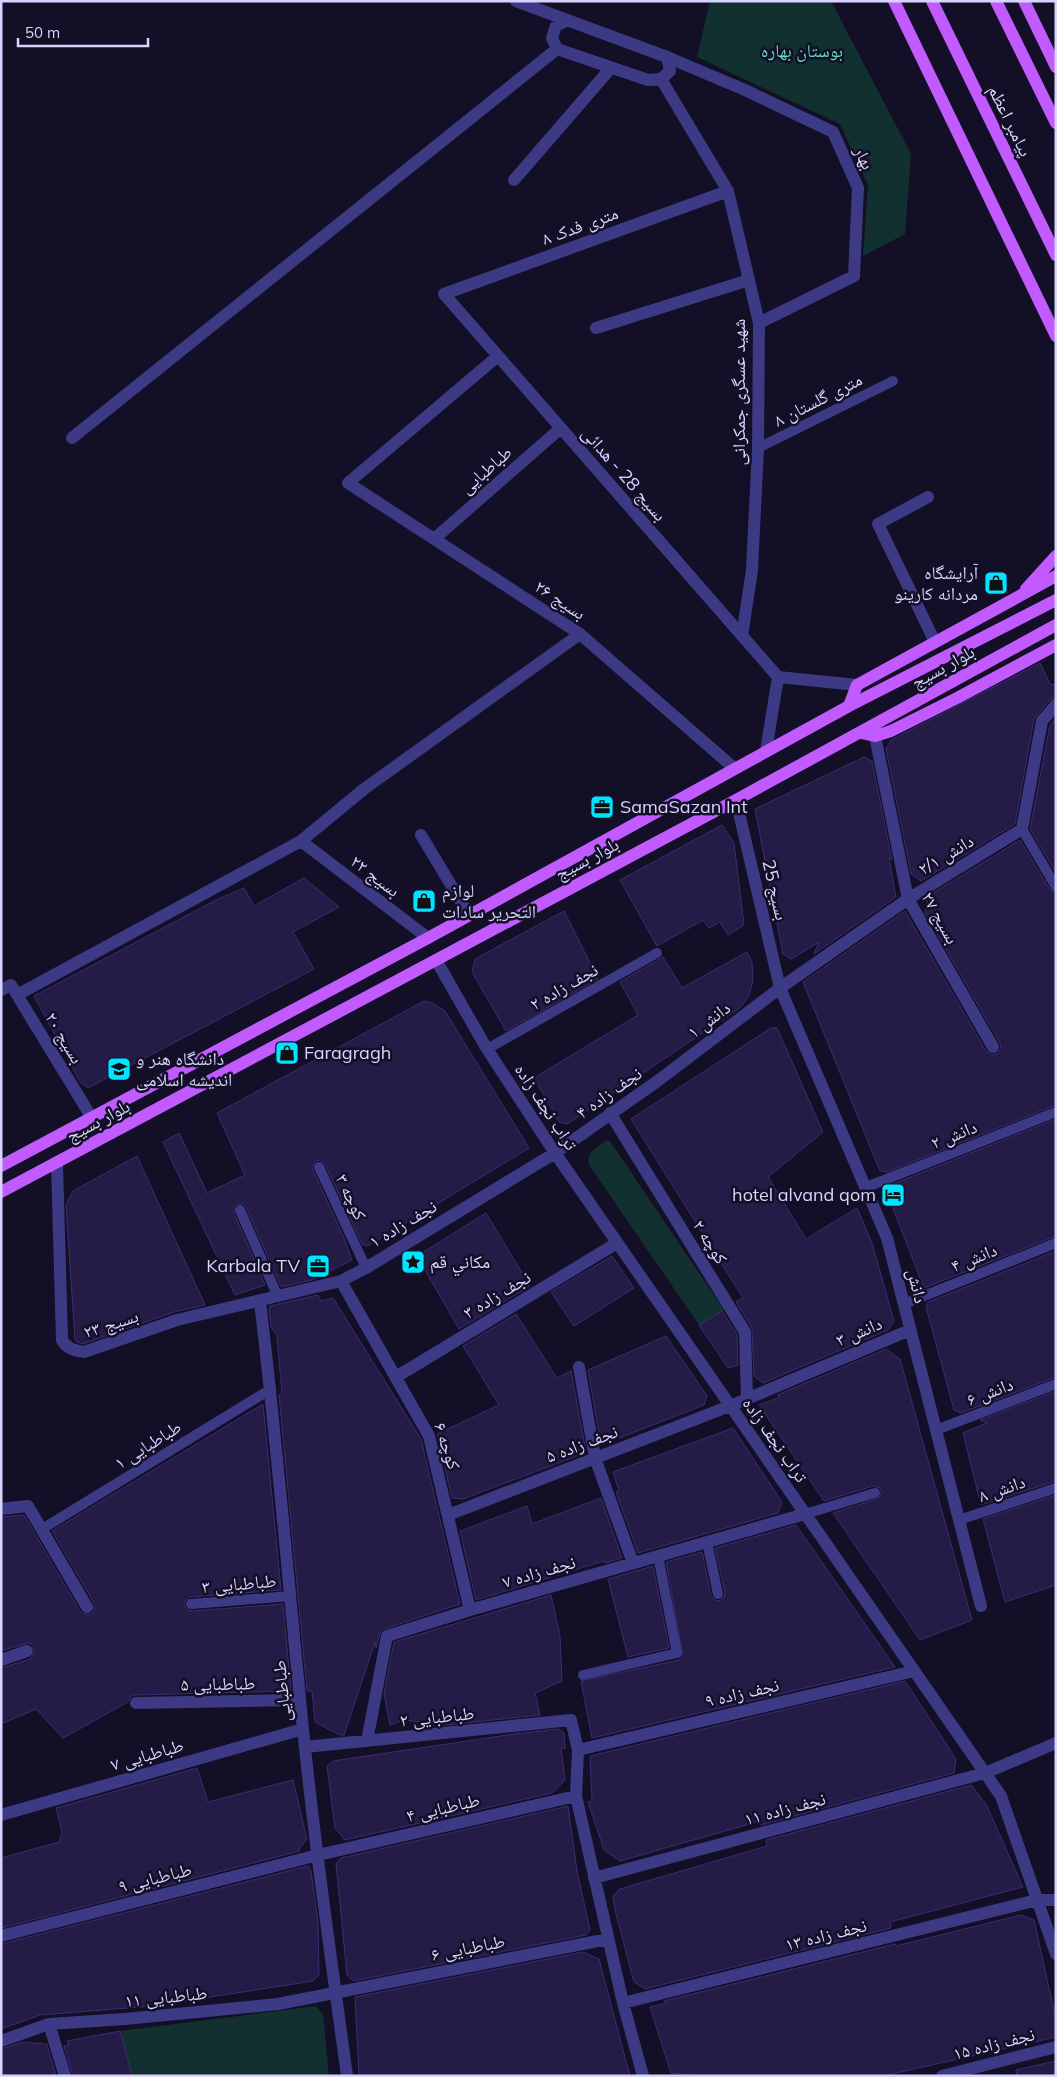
<svg xmlns="http://www.w3.org/2000/svg" width="1057" height="2077" font-family="Mulish,'Noto Naskh Arabic',sans-serif">
  <rect width="100%" height="100%" fill="#130f26"/>
  <path fill="#12302f" d="M710 1H831L911 154 905 234 863 256 868 185 840 124 697 57Z
    M605 1141H610L724 1310 699 1325 589 1165C586 1152 596 1148 605 1141Z
    M316 2006 323 2014 329 2076H132L120 2031Z"/>
  <path fill="#241b47" stroke="#3b2d73" d="M1040 663 1050 684 1056 685V697L1050 700 1034 719 1015 824 921 881 911 874 886 749 891 740Z
    M1056 718V873L1030 829 1050 725Z
    M864 757 872 761 892 860 889 858 896 897 814 954 819 942 791 959 783 954 755 809Z
    M722 825 734 843 744 925 728 935 720 922 709 928 703 920 657 946 620 880Z
    M1020 840 1050 890 1056 894V1105L887 1172 880 1171 803 982 905 911 986 1051 992 1055 997 1054 1001 1048 1000 1043 925 913 928 896Z
    M304 878 339 907 293 932 314 969 88 1088 80 1082 34 996 216 900 244 888 254 906Z
    M564 911 598 979 506 1031 472 972 475 959Z
    M747 952 752 962 753 980 749 996 740 1008 567 1124 559 1122 534 1078 638 1015 620 982 663 957 682 988Z
    M424 1001 432 1003 445 1011 529 1148 368 1246 362 1244 325 1164 320 1160 316 1161 312 1166 313 1170 344 1238 352 1260 312 1280 281 1287 246 1207 244 1204H238L234 1206V1213L265 1285 235 1295 163 1142 179 1133 207 1193 245 1175 217 1113Z
    M771 1028H777L823 1132 768 1177 806 1239 857 1208 872 1243 894 1321 888 1330 763 1383 754 1376 752 1328 736 1302 743 1298 631 1119Z
    M1056 1119V1236L924 1288 887 1193 888 1186Z
    M137 1156 205 1305 174 1312 83 1344 77 1342 75 1340 66 1205 73 1191Z
    M486 1213 530 1286 459 1329 417 1256Z
    M1056 1251V1377L961 1413 954 1410 926 1307 928 1302Z
    M612 1256 634 1288 574 1326 551 1292Z
    M318 1295 321 1301 333 1298 421 1439 460 1604 381 1630 376 1648 375 1642 344 1735H340L315 1722 312 1691H307L279 1395 282 1393 280 1370 277 1336 271 1327 269 1311 270 1306Z
    M722 1311 737 1334 738 1365 728 1368 699 1325Z
    M516 1314 557 1378 571 1371 586 1451 582 1454 463 1499 452 1498 437 1434 499 1405 463 1346Z
    M666 1336 707 1396 704 1405 601 1445 588 1370Z
    M886 1349 900 1359 972 1620 920 1640 833 1513 877 1499 882 1494 880 1488 873 1486 824 1501 759 1405 780 1397 777 1395Z
    M1056 1391V1481L981 1505 963 1433 987 1423 980 1420Z
    M263 1404 281 1590 190 1597 185 1601 184 1605 188 1610 192 1611 283 1604 291 1691 135 1695 131 1696 128 1702 63 1738 36 1709 1 1724V1668L30 1659 35 1652 33 1645 28 1643 1 1651V1517L24 1515 80 1611 83 1614H91L94 1611V1603L52 1531Z
    M733 1428 782 1502 778 1513 638 1553 616 1492 619 1491 613 1472Z
    M1056 1495V1585L1005 1602 983 1519Z
    M601 1498 622 1558 605 1563 604 1561 476 1600 460 1531 527 1506 532 1524Z
    M796 1525 895 1667 592 1738 581 1681 679 1660 683 1656 666 1562 702 1552 711 1596 715 1600 720 1601 724 1597 725 1593 715 1548Z
    M653 1566 669 1648 628 1657 608 1579Z
    M551 1595 560 1636 562 1681 535 1693 540 1715 446 1725 404 1720 390 1725 384 1693 394 1642Z
    M905 1681 956 1759 954 1773 761 1825 760 1821 620 1861 604 1850 588 1802 592 1801 590 1756Z
    M559 1729 564 1733 565 1748H561L565 1780 552 1793 345 1840 335 1828 327 1766 333 1761 514 1734Z
    M197 1768 208 1802 293 1780 307 1839 299 1849 300 1851 1 1928V1858L59 1842 62 1832 56 1808Z
    M971 1785 986 1804 1023 1887 890 1922 891 1928 645 1989 634 1982 615 1910 613 1896 620 1889 767 1846 766 1840Z
    M568 1806 577 1871 590 1930 586 1935 354 1981 347 1975 336 1864 341 1858Z
    M308 1866 311 1871 318 1922 319 1975 313 1981 153 2006 40 2015 1 2029V1944Z
    M1021 1915 1034 1920 1056 2020V2037L883 2076H699L671 2073 650 2007 667 2003 664 2001 895 1944 896 1946Z
    M583 1952 599 1959 630 2076H359L355 1997Z
    M120 2031 132 2076H73L64 2046H69L67 2041Z
    M23 2042 47 2044 56 2076H1V2049Z
    M1056 2061V2076H1017L1016 2070Z"/>
  <g fill="none" stroke-linecap="round" stroke-linejoin="round">
    <path stroke="#3d3a85" stroke-width="10" d="M758 448 893 381
      M1022 829 1056 887
      M487 1049 657 953
      M319 1167 366 1268
      M864 1188 1056 1112
      M240 1210 278 1297
      M904 1304 1056 1243
      M936 1430 1056 1384
      M805 1514 875 1493
      M959 1520 1056 1488
      M42 1529 271 1389
      M707 1542 718 1594
      M191 1604 291 1596
      M583 1675 677 1653 658 1556"/>
    <path stroke="#3d3a85" stroke-width="12" d="M516 1 667 57 670 71 661 79 648 80 557 49 552 38 556 26 568 20
      M667 57 745 90 833 132 858 188 854 276 759 323
      M661 79 728 191 759 323 758 448 752 570 742 636
      M514 180 610 69
      M728 191 444 294 778 677
      M596 328 749 280
      M498 356 348 483 580 634 734 768
      M72 438 557 49
      M928 497 878 524 935 642
      M434 539 561 428
      M778 677 857 685
      M875 736 908 899 993 1047
      M766 751 778 677
      M736 800 780 988 887 1238 981 1606
      M421 835 469 915
      M301 841 428 938
      M436 960 487 1049 555 1153 1001 1796 1056 1954
      M1 990 11 985 92 1118
      M17 995 301 841 364 789 580 634
      M610 1113 745 1332 747 1399
      M57 1163 62 1340C66 1348 75 1351 84 1352L177 1320 341 1281 366 1268 555 1153 659 1080 780 988 908 899 1022 829 1042 721 1056 705
      M341 1281 429 1436 470 1610
      M260 1302C276 1434 287 1567 300 1699 312 1825 330 1951 347 2076
      M579 1367 595 1458 633 1563
      M396 1377 617 1243
      M1 1509 28 1506 87 1607
      M448 1515 730 1406 910 1330
      M1 1660 27 1651
      M136 1703 300 1700
      M367 1741 387 1636 470 1610 805 1514
      M305 1747 571 1720 578 1750 576 1796 623 2003 643 2076
      M578 1750 914 1671
      M1 1815 303 1729
      M594 1878 985 1773 1056 1743
      M1 1936 318 1855 576 1796
      M623 2003 1037 1900H1056
      M49 2024 65 2076
      M1 2041 49 2024 125 2019 278 2004 608 1939
      M942 2076 1056 2047"/>
    <path stroke="#c25bff" stroke-width="12" d="M894 1 1056 336
      M932 1 1056 255
      M996 1 1056 123
      M1024 1 1056 67
      M1026 589 1056 556
      M849 706 857 685 1056 576
      M861 733 875 736 891 731 957 698 1056 645
      M1 1166 428 938 849 706 1056 600
      M1 1192 736 800 1056 625"/>
  </g>
  <defs>
    <g id="shop-square" transform="scale(1.25)"><rect x="-9" y="-9" width="18" height="18" rx="4" fill="#00e5ff" stroke="#130f26"/><path d="M-5-2.5h2.3a2.7 3.5 0 0 1 5.4 0H5L5.5 6h-11ZM-1.5-2.5h3a1.5 2.3 0 0 0-3 0Z" fill="#111"/></g>
    <g id="office-square" transform="scale(1.25)"><rect x="-9" y="-9" width="18" height="18" rx="4" fill="#00e5ff" stroke="#130f26"/><path d="M-6-3h4V-5.5h4V-3h4V5H-6ZM-1-4.5V-3h2v-1.5ZM-6 0V1H6V0Z" fill="#111"/></g>
    <g id="university-square" transform="scale(1.25)"><rect x="-9" y="-9" width="18" height="18" rx="4" fill="#00e5ff" stroke="#130f26"/><path d="M0-5L7-2L0 1L-7-2ZM-4 1L0 2.5L4 1V4Q0 6-4 4Z" fill="#111"/></g>
    <g id="hotel-square" transform="scale(1.25)"><rect x="-9" y="-9" width="18" height="18" rx="4" fill="#00e5ff" stroke="#130f26"/><path d="M-6-4.5h1.5V1H6V5H4.5V3h-9V5H-6ZM-4 0a1.8 1.8 0 1 1 3.6 0ZM.5 0V-2.5h3Q6-2.5 6 0Z" fill="#111"/></g>
    <g id="sight-square" transform="scale(1.25)"><rect x="-9" y="-9" width="18" height="18" rx="4" fill="#00e5ff" stroke="#130f26"/><path d="M0-6L1.8-2.2L6-1.7L2.9 1.2L3.7 5.4L0 3.3L-3.7 5.4L-2.9 1.2L-6-1.7L-1.8-2.2Z" fill="#111"/></g>
  </defs>
  <g fill-rule="evenodd">
    <use href="#shop-square" x="996" y="583"/>
    <use href="#office-square" x="602" y="807"/>
    <use href="#shop-square" x="424" y="901"/>
    <use href="#shop-square" x="287" y="1053"/>
    <use href="#university-square" x="119" y="1069"/>
    <use href="#hotel-square" x="893" y="1195"/>
    <use href="#sight-square" x="413" y="1262"/>
    <use href="#office-square" x="318" y="1266"/>
  </g>
  <g text-anchor="middle" stroke-width="5" stroke-linejoin="round" paint-order="stroke">
    <g font-size="18" fill="#5fe0c0" stroke="#130f26">
      <text x="802" y="57">بوستان بهاره</text>
    </g>
    <g font-size="18" fill="#d9d4ff" stroke="#130f26">
      <text transform="translate(1010 121) rotate(64)" y="6">پیامبر اعظم</text>
      <text transform="translate(864 158) rotate(65)" y="6">بهار</text>
      <text transform="translate(580 226) rotate(-20)" y="6">۸ متری فدک</text>
      <text transform="translate(739 392) rotate(-90)" y="6">شهید عسگری جمکرانی</text>
      <text transform="translate(818 400) rotate(-27)" y="6">۸ متری گلستان</text>
      <text transform="translate(486 470) rotate(-41)" y="6">طباطبایی</text>
      <text transform="translate(624 474) rotate(49)" y="6">بسیج 28 - هدائی</text>
      <text transform="translate(560 600) rotate(33)" y="6">بسیج ۲۶</text>
      <text transform="translate(943 667) rotate(-29)" y="6">بلوار بسیج</text>
      <text transform="translate(946 855) rotate(-31)" y="6">دانش ۲/۱</text>
      <text transform="translate(587 859) rotate(-28)" y="6">بلوار بسیج</text>
      <text transform="translate(375 876) rotate(37)" y="6">بسیج ۲۲</text>
      <text transform="translate(775 890) rotate(77)" y="6">بسیج 25</text>
      <text transform="translate(940 918) rotate(61)" y="6">بسیج ۲۷</text>
      <text transform="translate(564 987) rotate(-30)" y="6">نجف زاده ۲</text>
      <text transform="translate(709 1020) rotate(-37)" y="6">دانش ۱</text>
      <text transform="translate(64 1038) rotate(59)" y="6">بسیج ۲۰</text>
      <text transform="translate(609 1093) rotate(-35)" y="6">نجف زاده ۴</text>
      <text transform="translate(546 1107) rotate(57)" y="6">تراب نجف زاده</text>
      <text transform="translate(98 1121) rotate(-28)" y="6">بلوار بسیج</text>
      <text transform="translate(954 1135) rotate(-22)" y="6">دانش ۲</text>
      <text transform="translate(351 1197) rotate(65)" y="6">کوچه ۳</text>
      <text transform="translate(403 1224) rotate(-31)" y="6">نجف زاده ۱</text>
      <text transform="translate(710 1242) rotate(58)" y="6">کوچه ۲</text>
      <text transform="translate(974 1258) rotate(-22)" y="6">دانش ۴</text>
      <text transform="translate(917 1286) rotate(76)" y="6">دانش</text>
      <text transform="translate(497 1295) rotate(-31)" y="6">نجف زاده ۳</text>
      <text transform="translate(111 1324) rotate(-18)" y="6">بسیج ۲۳</text>
      <text transform="translate(859 1332) rotate(-23)" y="6">دانش ۳</text>
      <text transform="translate(990 1392) rotate(-21)" y="6">دانش ۶</text>
      <text transform="translate(775 1440) rotate(55)" y="6">تراب نجف زاده</text>
      <text transform="translate(582 1444) rotate(-21)" y="6">نجف زاده ۵</text>
      <text transform="translate(148 1445) rotate(-32)" y="6">طباطبایی ۱</text>
      <text transform="translate(447 1446) rotate(72)" y="6">کوچه ۶</text>
      <text transform="translate(1002 1489) rotate(-19)" y="6">دانش ۸</text>
      <text transform="translate(539 1572) rotate(-16)" y="6">نجف زاده ۷</text>
      <text transform="translate(239 1584) rotate(-5)" y="6">طباطبایی ۳</text>
      <text transform="translate(218 1684) rotate(-1)" y="6">طباطبایی ۵</text>
      <text transform="translate(282 1691) rotate(-95)" y="6">طباطبایی</text>
      <text transform="translate(742 1693) rotate(-13)" y="6">نجف زاده ۹</text>
      <text transform="translate(437 1717) rotate(-6)" y="6">طباطبایی ۲</text>
      <text transform="translate(147 1755) rotate(-16)" y="6">طباطبایی ۷</text>
      <text transform="translate(443 1808) rotate(-13)" y="6">طباطبایی ۴</text>
      <text transform="translate(785 1809) rotate(-15)" y="6">نجف زاده ۱۱</text>
      <text transform="translate(155 1878) rotate(-14)" y="6">طباطبایی ۹</text>
      <text transform="translate(826 1935) rotate(-14)" y="6">نجف زاده ۱۳</text>
      <text transform="translate(468 1948) rotate(-11)" y="6">طباطبایی ۶</text>
      <text transform="translate(166 1997) rotate(-6)" y="6">طباطبایی ۱۱</text>
      <text transform="translate(994 2044) rotate(-14)" y="6">نجف زاده ۱۵</text>
    </g>
    <g font-size="18" fill="#d9d4ff" stroke="#130f26" text-anchor="start">
      <text x="978" y="579" text-anchor="end">آرایشگاه<tspan x="978" dy="21">مردانه کارینو</tspan></text>
      <text x="620" y="813">SamaSazan Int</text>
      <text x="442" y="897">لوازم<tspan x="442" dy="21">التحریر سادات</tspan></text>
      <text x="304" y="1059">Faragragh</text>
      <text x="136" y="1065">دانشگاه هنر و<tspan x="136" dy="21">اندیشه اسلامی</tspan></text>
      <text x="876" y="1201" text-anchor="end">hotel alvand qom</text>
      <text x="430" y="1268">مكاني قم</text>
      <text x="300" y="1272" text-anchor="end">Karbala TV</text>
    </g>
  </g>
  <rect width="1057" height="2077" fill="none" stroke="#d9d4ff" stroke-width="5"/>
  <path d="M18 38v8h130v-8" fill="none" stroke="#d9d4ff" stroke-width="2.5"/>
  <text x="25" y="38" font-size="15" fill="#d9d4ff" stroke="#130f26" stroke-width="4" paint-order="stroke">50 m</text>
</svg>
